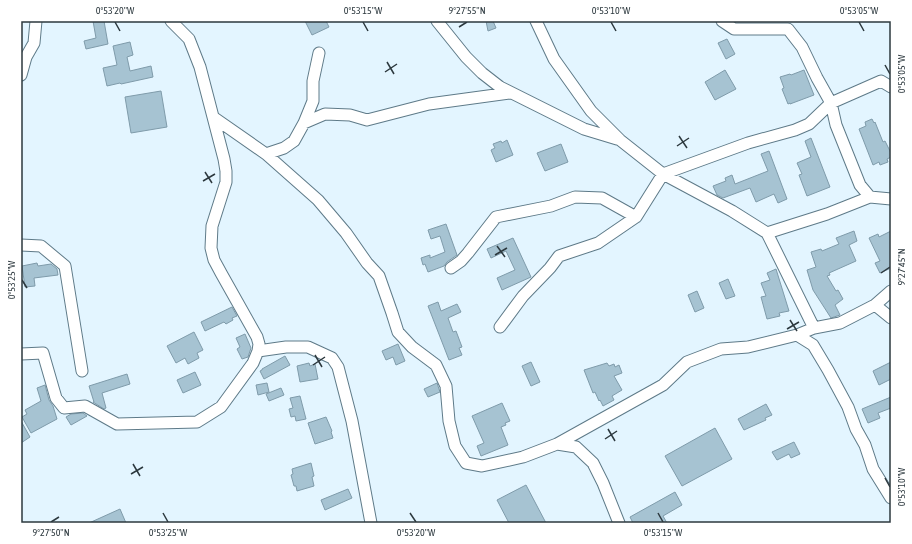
<svg xmlns="http://www.w3.org/2000/svg" width="912" height="544" font-family="'Asap Condensed',sans-serif">
  <rect width="100%" height="100%" fill="#e3f5ff"/>
  <path fill="#a6c3d2" stroke="#7f9baa" d="M93 21H104L108 44 86 49 84 41 96 38Z
    M305 21H326L329 27 312 35Z
    M486 21H493L496 28 488 31Z
    M727 39 735 54 726 59 718 43Z
    M130 42 133 55 127 57 130 71 151 66 153 77 121 84 120 83 107 86 103 68 117 65 113 46Z
    M725 70 736 89 715 100 705 82Z
    M804 70 814 95 790 104V103L788 104 782 89 784 88 780 77 790 74 791 75Z
    M161 91 167 127 131 133 125 97Z
    M872 119 874 123 875 122 883 142 885 141 891 153V157L887 159 888 162 880 165 879 162 873 165 859 129 866 126 865 122Z
    M811 138 830 187 807 196 799 175 802 174 797 163 811 157 805 141Z
    M507 140 513 155 496 162 491 150 495 148 493 144 501 141 502 143Z
    M561 144 568 162 545 171 537 153Z
    M769 151 787 199 778 203 774 194 756 202 750 188 723 198 717 195 713 186 726 181 725 178 732 175 735 184 768 171 761 154Z
    M446 224 457 255 447 262 444 266 428 272 425 264 423 265 421 258 430 255V258L445 252 440 236 431 239 428 230Z
    M854 231 857 241 849 245 856 261 829 273 830 275 827 276 836 291 838 290 843 299 835 305 840 315 831 318 813 290 807 270 816 267 811 252 821 249 822 251 839 244 836 238Z
    M891 231V268L880 273 875 263 880 261 869 238 878 234 879 237Z
    M513 238 531 277 502 290 497 278 515 270 506 251 491 258 487 249Z
    M37 263 38 266 51 264 57 269 58 275 34 278 35 286 25 287 22 266Z
    M776 269 789 311 779 313 780 316 767 319 761 297 766 296 761 283 770 280 767 273Z
    M728 279 735 296 726 299 719 283Z
    M697 291 704 308 695 312 688 295Z
    M438 302 441 311 457 304 461 312 448 318 453 332 456 331 462 347 459 348 462 355 449 360 428 306Z
    M232 307 237 316 232 318 233 320 226 324 224 322 205 331 201 322Z
    M194 332 203 350 197 353 199 358 188 364 185 358 176 363 167 346Z
    M245 334 251 348 248 357 242 359 237 349 240 347 236 338Z
    M398 344 405 361 396 365 393 357 386 360 382 351Z
    M285 356 290 365 264 379 260 371 262 370V369Z
    M531 362 540 382 531 386 522 366Z
    M891 362V379L879 385 873 371Z
    M309 363 310 366 315 364 318 379 300 382 297 366Z
    M607 363 609 366 614 364 615 367 619 365 622 373 614 376 622 390 612 396 614 400 603 406 600 400 599 401 595 392 593 393 584 370Z
    M195 372 201 385 183 393 177 380Z
    M127 374 130 384 102 393 106 408 104 409 93 402H94L89 386Z
    M267 383 269 392 258 395 256 385Z
    M437 383 440 392 428 397 424 389Z
    M45 385 49 400 53 406 57 419 31 433 22 417 27 414 25 410 41 401 37 388Z
    M281 388 284 395 269 401 266 394Z
    M300 396 306 419 296 421 295 416 291 417 289 409 293 408 290 398Z
    M891 397V408L878 413 880 418 868 423 862 409Z
    M502 403 510 421 505 423 506 425 501 427 508 445 481 456 477 446 484 443 472 416Z
    M766 404 772 415 765 418 766 420 744 430 738 419Z
    M83 413 87 416 71 425 66 417 71 414Z
    M326 417 332 431 331 432 333 438 315 444 308 423Z
    M21 421 30 437 21 443Z
    M715 428 732 459 682 486 665 456Z
    M794 442 800 454 791 458 789 454 777 460 772 452Z
    M311 463 314 476 312 477 314 486 297 491 296 486H294L291 475 293 474 292 469Z
    M526 485 546 523H509L497 500Z
    M348 489 352 498 325 510 321 500Z
    M675 492 682 505 663 516 667 523H633L630 517Z
    M120 509 126 523H89Z"/>
  <g fill="none" stroke-linecap="round" stroke-linejoin="round">
    <g stroke="#5e7a88" stroke-width="13">
      <path id="minor" d="M437 21 466 57 482 73 500 87 584 129 617 139
        M536 21 554 59 591 111 620 140 663 174 732 211 767 233 814 328 840 323 875 305 891 318
        M722 21 734 29H788L802 47 817 78 831 103 836 125 860 185 870 197 891 199
        M21 75 26 57 34 43 36 21
        M213 117 266 154 318 200 346 233 367 263 379 276 392 313 398 332 412 347 436 365 446 386 449 421 455 446 466 463 482 466 523 457 557 444 576 447 593 463 603 483 619 523
        M304 123 313 101V81L319 53
        M266 154 284 148 294 141 304 123 325 114 350 115 367 120 429 104 510 93
        M767 233 827 214 870 197
        M21 245 41 246 65 266 82 371
        M451 268 461 261 468 253 496 217 551 206 575 197 602 198 636 217
        M875 305 891 291
        M500 327 523 296 550 268 559 256 598 243 636 217 663 174 748 143 795 130 809 124 831 103 881 81 891 87
        M797 335 813 345 828 370 848 407 856 429 865 445 873 469 891 498
        M258 351 286 347H308L332 358 338 367 352 421 371 523
        M21 354 43 353 56 398 64 408 85 406 117 424 197 422 221 407 253 363 258 351 259 344 257 337 221 273 214 260 211 248 212 226 226 182V171L224 159 200 67 189 39 171 21
        M557 444 663 385 687 362 721 349 748 347 797 335 814 328"/>
    </g>
    <use href="#minor" stroke="#fff" stroke-width="11"/>
  </g>
  <path fill="none" stroke="#2c383e" stroke-width="1.5" d="M115 22 120 31M363 22 368 31M611 22 616 31M859 22 864 31M459 27 467 22M387 62 394 74M885 65 890 74M385 72 397 64M679 136 687 148M677 146 689 138M205 172 212 183M203 181 215 174M497 246 505 257M495 255 507 248M881 273 890 267M22 280 27 288M790 320 797 331M787 329 799 322M315 355 322 367M313 365 325 357M608 429 615 441M605 439 617 431M133 464 140 476M131 474 143 467M885 478 890 487M163 513 168 522M410 513 416 522M658 513 663 522M51 522 59 517"/>
  <rect width="912" height="544" fill="none" stroke="#ffffff" stroke-width="44"/>
  <rect x="22" y="22" width="868" height="500" fill="none" stroke="#2c383e" stroke-width="1.5"/>
  <g font-size="10" text-anchor="middle" fill="#2c383e">
    <text x="115" y="14">0°53'20"W</text>
    <text x="363" y="14">0°53'15"W</text>
    <text x="467" y="14">9°27'55"N</text>
    <text x="611" y="14">0°53'10"W</text>
    <text x="859" y="14">0°53'05"W</text>
    <text transform="translate(901 74) rotate(-90)" y="4">0°53'05"W</text>
    <text transform="translate(901 267) rotate(-90)" y="4">9°27'45"N</text>
    <text transform="translate(11 280) rotate(-90)" y="4">0°53'25"W</text>
    <text transform="translate(901 487) rotate(-90)" y="4">0°53'10"W</text>
    <text x="51" y="536">9°27'50"N</text>
    <text x="168" y="536">0°53'25"W</text>
    <text x="416" y="536">0°53'20"W</text>
    <text x="663" y="536">0°53'15"W</text>
  </g>
</svg>
